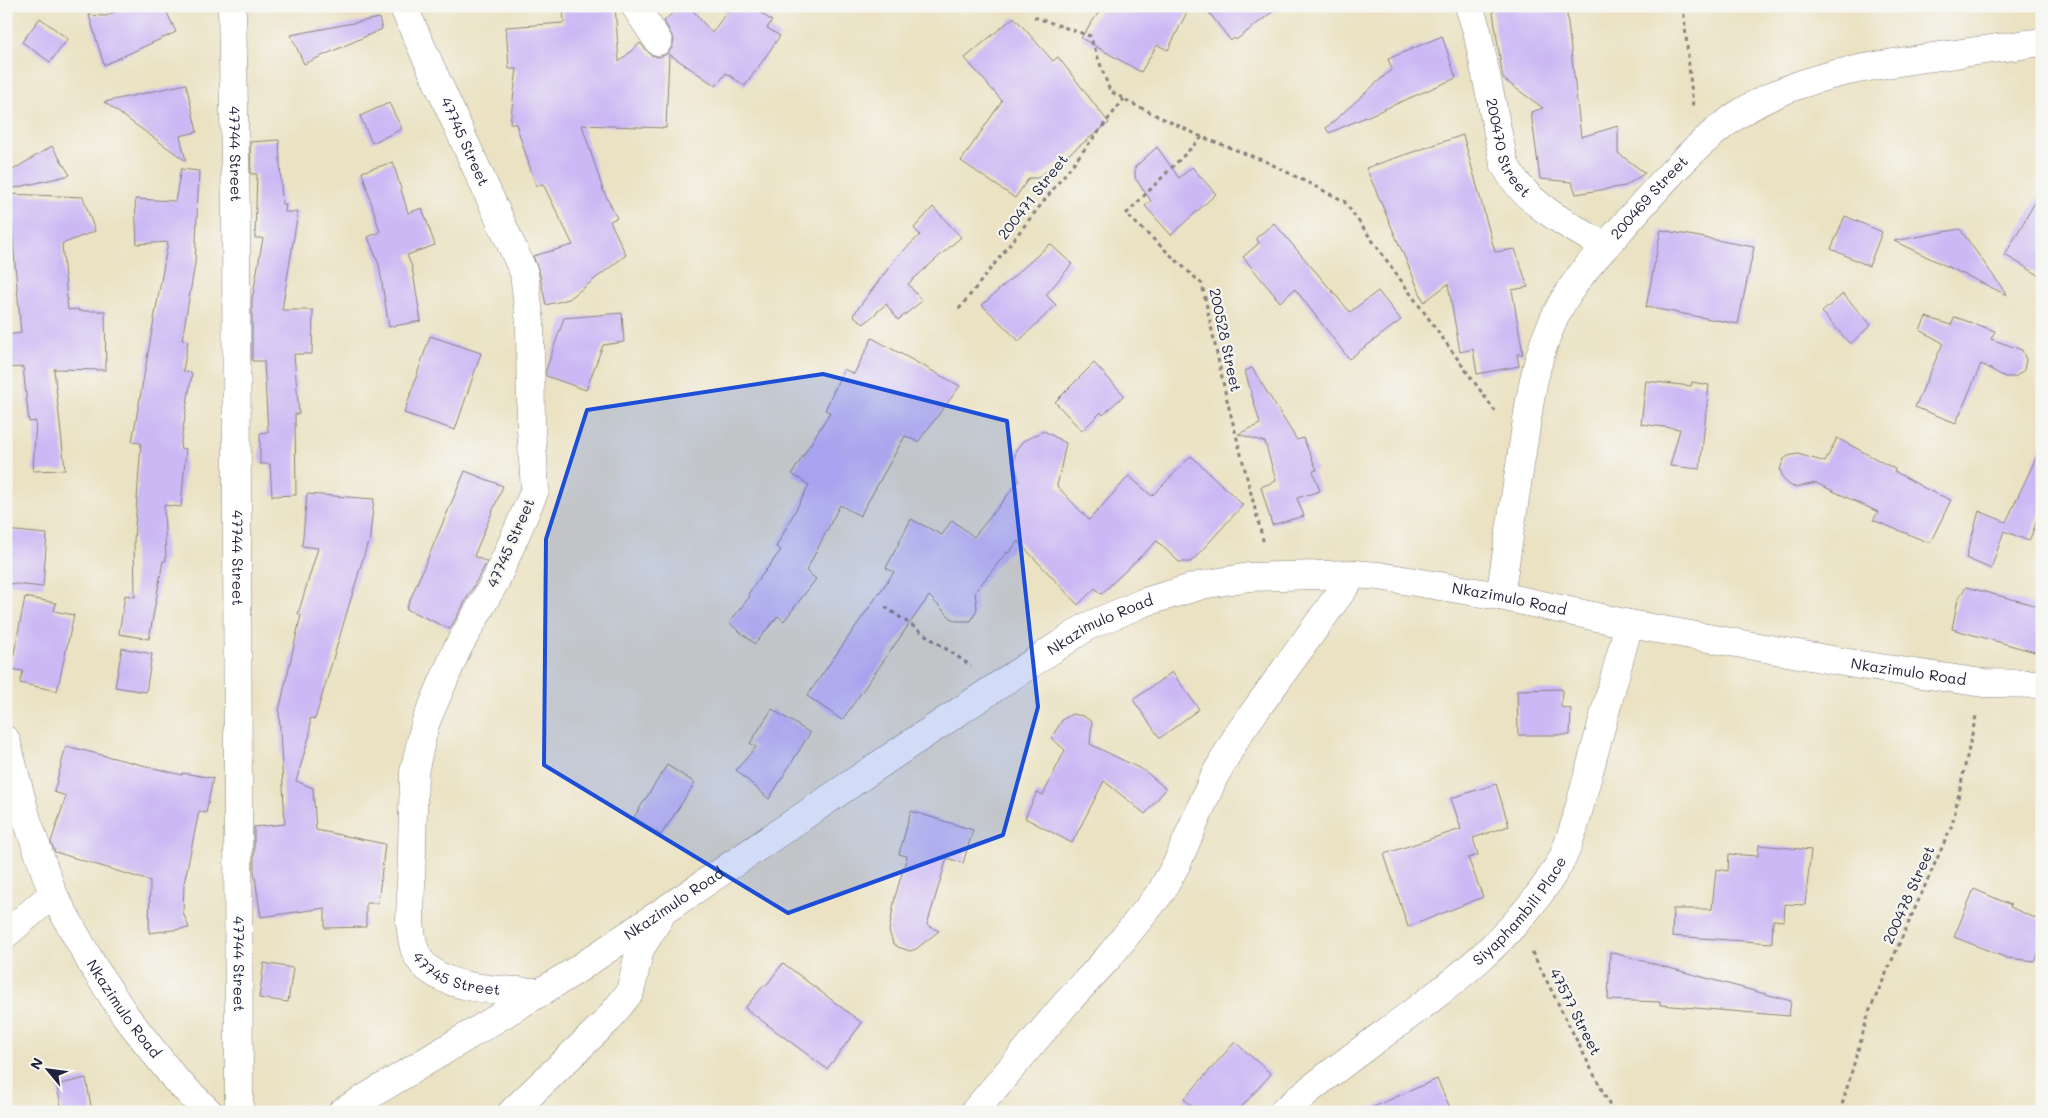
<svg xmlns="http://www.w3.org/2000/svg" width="2048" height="1118" font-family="Mali,sans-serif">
  <rect width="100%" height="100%" fill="#f6f6f2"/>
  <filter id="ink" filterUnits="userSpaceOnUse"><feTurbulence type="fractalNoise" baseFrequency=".02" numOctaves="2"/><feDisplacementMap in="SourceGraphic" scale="10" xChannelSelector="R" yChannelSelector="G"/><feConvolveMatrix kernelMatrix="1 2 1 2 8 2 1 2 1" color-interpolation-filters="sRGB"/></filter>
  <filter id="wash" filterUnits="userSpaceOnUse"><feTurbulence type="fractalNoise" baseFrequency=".0096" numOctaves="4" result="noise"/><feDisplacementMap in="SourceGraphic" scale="20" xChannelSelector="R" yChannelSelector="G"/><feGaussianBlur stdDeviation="1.12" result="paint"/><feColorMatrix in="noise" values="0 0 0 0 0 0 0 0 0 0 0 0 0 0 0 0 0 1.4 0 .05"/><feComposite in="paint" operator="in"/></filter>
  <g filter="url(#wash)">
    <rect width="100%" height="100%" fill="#ebe2c3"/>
    <g id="blocks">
      <path fill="#cbb8f4" d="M126 6H164L176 32 104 65 89 15 106 16Z
        M563 6H615L619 62 640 43 651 55 659 57 667 54 672 48 674 40 664 21 680 6H689L712 33 731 6H751L772 21 767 28 780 36 745 86 726 73 716 86 669 54 666 128 582 125 603 190 617 218 610 221 626 255 569 299 546 305 539 271 533 256 573 245 543 184 536 186 516 124 510 123 517 69H509L506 27 564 23Z
        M1103 6H1190L1168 50 1157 45 1141 72 1081 38Z
        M1204 6H1280L1236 40 1234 38 1231 41Z
        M1492 6H1566L1581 137 1618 126V153L1645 173 1625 186 1576 194 1572 182 1540 179 1531 112 1543 108 1503 79Z
        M1014 17 1053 61 1058 57 1109 123 1038 178H1029L1015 198 961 161 1002 101 965 58Z
        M40 18 68 39 50 62 22 42Z
        M379 18 382 29 304 64 291 35Z
        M1442 36 1456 78 1329 133 1326 128 1392 69 1388 59Z
        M186 84 197 132 180 136 186 161 104 102Z
        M389 103 402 129 372 143 360 116Z
        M1463 135 1495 252 1515 249 1528 287 1512 290 1523 354H1517L1519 366 1477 374 1473 349 1460 352 1448 284 1424 302 1366 168Z
        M279 140 282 204H286L285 212H298L282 310H313L312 354H294L299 414H295L296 495 272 496 270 464H260V433L268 432 264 361H252V299L263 238H255L257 174H251L250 142Z
        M52 146 70 175 6 190V174Z
        M1157 147 1179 178 1192 167 1216 194 1171 235 1145 206 1151 201 1135 178V167Z
        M393 162 408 213 422 208 435 245 407 255 412 267 421 321 389 327 379 265 368 237 380 232 362 172Z
        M181 169 199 171 195 264 182 340 188 341 183 371 192 373 180 448 186 449 181 507 164 505 166 561H163L149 639 119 634 125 595 135 597 134 541 141 443 132 442 168 242 137 244 135 199 175 201Z
        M2042 190V277L2005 255Z
        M9 194 83 197 95 231 62 244 68 310 78 309 79 311H105L106 370 54 369 65 470 33 471 36 421 29 422 23 367 6 368V335L21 333Z
        M933 207 961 237 908 284 922 301 898 320 886 304 864 324 853 315 897 257 920 235 914 228Z
        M1845 216 1882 232 1869 266 1831 249Z
        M1274 223 1350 312 1378 291 1401 320 1349 359 1295 289 1280 302 1243 257 1259 243 1256 238Z
        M1960 229 2007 295 1894 241Z
        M1661 230 1754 247 1738 324 1646 307Z
        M1050 244 1072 264 1046 295 1056 305 1019 341 982 305Z
        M1843 294 1871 325 1850 344 1822 312Z
        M622 313 624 342 603 345 586 390 546 376V370L564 318Z
        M1926 317 1951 325 1955 317 1995 331 1991 339 2022 350 2026 360 2024 370 2015 377H2005L1981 364 1956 423 1915 407 1943 343 1920 330Z
        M430 336 481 353 455 430 404 413Z
        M872 338 960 386 918 442 905 436 860 516 840 505 806 571 816 579 784 621 778 616 755 644 729 623 750 596 748 594 781 550 776 547 809 485 792 474 830 412 825 410 844 369 854 374Z
        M1094 363 1124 395 1103 415 1101 412 1082 431 1055 402Z
        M1252 368 1297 440 1303 438 1317 470 1313 471 1320 491 1297 498 1304 516 1272 525 1261 487 1276 481 1265 442 1238 434 1260 424 1245 371Z
        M1646 381 1691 386 1692 382 1709 385 1700 469 1670 466 1680 429 1641 424Z
        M1044 431 1066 443 1057 486 1089 520 1129 476 1152 496 1191 456 1243 505 1194 559 1190 562H1179L1157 541 1101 594 1095 588 1078 605 1018 541 1009 553 1007 552 975 592 977 609 971 621H957L952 619 929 596 842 720 807 696 894 572 886 568 911 519 942 535 952 520 974 537 1019 481 1014 461 1016 450 1023 441Z
        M1837 438 1895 469 1894 471 1928 490 1951 500 1930 543 1873 520 1878 512 1816 483 1797 487 1791 486 1783 479 1780 469 1784 459 1788 456 1798 454 1825 462Z
        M2042 445V508L2029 541 2004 531 1991 569 1966 558 1979 511 2006 522Z
        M465 471 503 486 474 556 487 562 450 629 406 609Z
        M307 494 374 499 369 545H367L315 719 310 718V734L296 781 313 788 316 830 385 844 378 903H366V927L325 928V908L261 917 254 871V827L285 824 279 711 301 615 298 614 318 548 302 546Z
        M6 530 47 534 43 587 6 583Z
        M1966 587 2042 607V654L1952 629 1958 599Z
        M25 597 56 603 54 611 74 615 57 691 20 683 23 671 11 669Z
        M122 648 152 654 146 692 115 687Z
        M1172 672 1199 709 1160 738 1133 700Z
        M1562 689 1561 707 1571 709 1570 735H1518L1517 690Z
        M772 709 810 733 769 799 736 770 756 747 750 743Z
        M1072 714 1083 716 1092 722 1090 744 1145 771 1166 789 1145 814 1104 781 1072 843 1025 818 1037 792 1043 795 1065 750 1051 738 1063 719Z
        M66 746 182 775V773L213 778 206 813 199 811 184 884 183 912 189 928 149 933 150 881 55 852 51 842 66 796 54 792Z
        M667 765 695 783 661 835 634 817Z
        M1496 784 1509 826 1473 838 1478 855 1468 858 1483 897 1408 927 1384 854 1461 829 1451 798Z
        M911 811 973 830 963 863 947 858 927 925 939 931 916 949 910 951 898 947 893 943 889 931 895 897 907 856 899 854Z
        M1759 845 1811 850 1805 905 1785 904 1784 921 1773 920 1772 943 1672 936 1673 909H1712L1716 869 1728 871 1729 854 1758 856Z
        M1974 889 2011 905 2010 907 2042 921V949L2034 961 2007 958 1954 937Z
        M1610 952 1791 1001 1789 1016 1660 1005V1002L1608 1000Z
        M264 963 293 968 288 1002 259 998Z
        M783 963 862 1023 827 1069 745 1008 764 985 766 986Z
        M1235 1042 1271 1074 1237 1112H1198L1184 1099Z
        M86 1078 92 1112H62L57 1085Z
        M1437 1079 1452 1112H1362Z"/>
    </g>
  </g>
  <g filter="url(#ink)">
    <use href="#blocks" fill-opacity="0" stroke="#86827f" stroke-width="1"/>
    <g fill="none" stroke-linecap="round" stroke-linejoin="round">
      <g stroke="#86827f" stroke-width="29">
        <g id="minor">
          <path id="s1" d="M232 6 236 216 239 1112"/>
          <path id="s2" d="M403 6 524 273 530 323 531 429 535 490 496 580 457 649 425 724 414 772 410 923C412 936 412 949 420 960 443 992 505 990 541 992"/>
          <path d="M635 6 658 41"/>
          <path id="s3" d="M1469 6 1477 31 1504 163C1524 204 1567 224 1605 246"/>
          <path id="s4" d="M1500 596 1530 400C1537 357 1551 314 1578 279 1591 261 1606 246 1620 230 1654 191 1698 140 1742 112 1797 77 1862 67 1926 58 1964 53 2003 47 2042 42"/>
          <path d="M6 740 27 820 53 894 6 934"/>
          <path id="s5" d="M53 894 93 966 125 1015 175 1079 209 1112"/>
          <path id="s6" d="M342 1112 572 973 901 750 1088 626 1145 602 1202 585 1249 577 1354 574 1379 576 1500 596 1629 624 1860 665 1983 683 2042 684"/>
          <path d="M512 1112 607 1021 630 992 640 949 660 917"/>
          <path d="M974 1112 1068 1001 1108 958 1161 892 1177 863 1214 777 1239 733 1354 574"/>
          <path id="s7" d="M1283 1112C1376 1029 1500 971 1562 859 1567 850 1570 837 1574 827L1629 624"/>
        </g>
      </g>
      <path stroke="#86827f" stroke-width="3" stroke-dasharray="4 4" stroke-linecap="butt" d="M1683 6 1693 106
        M1034 17 1090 36 1110 91 1135 105 1202 137 1267 162 1344 201 1495 411
        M1202 137 1126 214 1202 284 1226 396 1264 544
        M959 309 1124 99
        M885 607 971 666
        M1532 952 1613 1112
        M1840 1112 1869 1012 1952 825 1976 716"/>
      <use href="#minor" stroke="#fff" stroke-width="28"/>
    </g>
  </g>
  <path fill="#1d4ed8" fill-opacity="0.2" stroke="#1d4ed8" stroke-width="4" stroke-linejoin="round" d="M823 374 1007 421 1038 707 1003 835 788 913 544 765 546 539 587 410Z"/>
  <g text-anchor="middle" stroke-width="4.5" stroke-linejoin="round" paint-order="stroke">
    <g font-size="15" fill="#22223b" stroke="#f6f6f2">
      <text dy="5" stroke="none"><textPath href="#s2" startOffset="149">47745 Street</textPath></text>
      <text dy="5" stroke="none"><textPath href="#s3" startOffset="148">200470 Street</textPath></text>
      <text dy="5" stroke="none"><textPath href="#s1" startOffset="148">47744 Street</textPath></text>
      <text transform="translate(1033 197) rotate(-52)" y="5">200471 Street</text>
      <text dy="5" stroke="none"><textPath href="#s4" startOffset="438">200469 Street</textPath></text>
      <text transform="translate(1225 340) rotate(78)" y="5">200528 Street</text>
      <text transform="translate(511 543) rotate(-66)" y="5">47745 Street</text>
      <text dy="5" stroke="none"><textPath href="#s1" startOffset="552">47744 Street</textPath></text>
      <text dy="5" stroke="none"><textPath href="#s6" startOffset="1322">Nkazimulo Road</textPath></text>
      <text dy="5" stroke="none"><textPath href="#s6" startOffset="902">Nkazimulo Road</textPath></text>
      <text dy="5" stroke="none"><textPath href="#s6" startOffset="1728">Nkazimulo Road</textPath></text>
      <text transform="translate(1909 895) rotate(-66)" y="5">200478 Street</text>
      <text dy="5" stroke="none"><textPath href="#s6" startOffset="392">Nkazimulo Road</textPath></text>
      <text dy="5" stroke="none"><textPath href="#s7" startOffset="312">Siyaphambili Place</textPath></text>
      <text dy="5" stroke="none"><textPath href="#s1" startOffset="958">47744 Street</textPath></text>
      <text dy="5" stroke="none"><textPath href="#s2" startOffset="1049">47745 Street</textPath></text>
      <text dy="5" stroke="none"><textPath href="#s5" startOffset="135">Nkazimulo Road</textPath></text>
      <text transform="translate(1575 1012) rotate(63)" y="5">47577 Street</text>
    </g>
  </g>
  <rect width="2048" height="1118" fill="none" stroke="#f6f6f2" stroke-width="25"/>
  <g transform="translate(48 1070) rotate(299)" stroke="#f6f6f2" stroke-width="4" paint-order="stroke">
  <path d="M0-4L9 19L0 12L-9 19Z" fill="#22223b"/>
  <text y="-8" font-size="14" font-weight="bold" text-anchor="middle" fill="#22223b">N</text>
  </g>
</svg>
